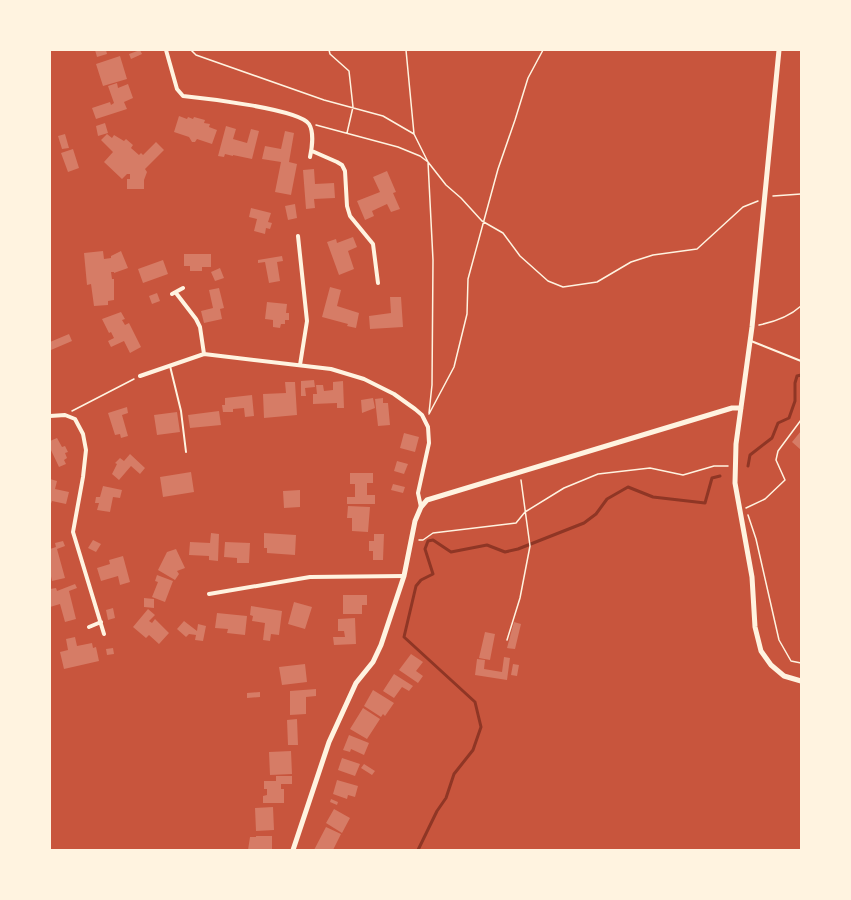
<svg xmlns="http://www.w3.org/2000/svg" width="851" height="900" font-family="'Varela Round',sans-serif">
  <rect width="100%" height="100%" fill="#c8553d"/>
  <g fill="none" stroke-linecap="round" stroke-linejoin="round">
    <path stroke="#8f3625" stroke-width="3" d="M748 466 750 455 772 438 778 423 789 418 795 401V383L797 376 801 375
      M418 850 437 811 446 798 454 774 473 750 481 727 475 702 404 637 416 586 421 580 433 574 425 549 428 541 433 540 451 552 487 545 505 552 518 549 584 523 596 514 607 499 628 487 653 497 705 503 712 478 720 476"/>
  </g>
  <path fill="#d67c66" d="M95 50H106L107 54 97 57Z
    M140 50 142 54 131 59 129 54Z
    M120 56 127 79 103 86 96 64Z
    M117 83 118 88 128 84 133 98 124 102 127 109 96 119 92 108 110 102 111 105 114 103 108 86Z
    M179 116 187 119 188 117 193 119 194 117 205 120 204 123 210 124 209 127 217 130 212 144 197 139 195 142H192L189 137 174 132Z
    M105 123 108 133 98 136 96 126Z
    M226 126 236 129 233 139 247 143 251 129 259 131 252 159 233 155V156L225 154 224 157 218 156Z
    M285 131 294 133 289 162 297 164 291 195 275 192 281 162 262 159 265 146 281 149Z
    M65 134 69 148 62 149 58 136Z
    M107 134 112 138 114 135 124 141 126 139 133 145 131 148 139 155 141 153 143 155 156 142 164 150 145 169 147 172 144 180V189H127V179H130V174H127L122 179 104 162 113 152 101 140Z
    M73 149 79 168 68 172 61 153Z
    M314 169 315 184 334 183 335 198 314 199 315 208 306 209 303 170Z
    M387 171 396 192 393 193 400 209 391 212 387 204 372 211 374 216 365 220 357 201 380 192 373 177Z
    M295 204 297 218 288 220 285 206Z
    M251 208 271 213 268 222 272 223 270 229 266 228 265 234 254 231 257 219 249 217Z
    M353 237 357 247 348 251 354 269 339 275 327 242 336 239 337 243Z
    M103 251 104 259 111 258V256L121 251 128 268 114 273V272H111L112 279H114V300L108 301V305L94 306 91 284 87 285 84 253Z
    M184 254H211V267H202V271H190V266H184Z
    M282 256 283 261 277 262 280 281 269 283 265 262 258 263V260Z
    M163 260 168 274 143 283 138 269Z
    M220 268 224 278 215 281 211 272Z
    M330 287 341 290 337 306 359 313 356 328 347 326 348 324 322 317Z
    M219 288 224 308 220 309 222 319 204 323 201 311 213 308 209 290Z
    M157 293 160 301 152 304 149 296Z
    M390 297H401L403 327 370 329 369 316 391 313Z
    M267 302 287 304 286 313H289V320H285V324H281L280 328 273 327V320L265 319Z
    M121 312 125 319 122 320 125 325 129 323 141 347 130 353 124 341 111 347 108 341 114 338 111 332 109 333 102 319Z
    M69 334 72 341 51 350 50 342Z
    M314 380 315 387 305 388 306 396H301V381Z
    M343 381 344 408H337V403L313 404V394H317L316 385H323L324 391 333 390V382Z
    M285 382H295L297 415 264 418 263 394 286 393Z
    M252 395 254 416 245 417 244 408 233 409V412H223L222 405H225V398Z
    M373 398 375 408 362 413 361 400Z
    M383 398V403H388L390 425 378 426 375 399Z
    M127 407 128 413 122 415 128 436 121 438 120 434 115 435 108 413Z
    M219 411 221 425 190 428 188 415Z
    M177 412 180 432 157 435 154 415Z
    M801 431V450L792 442Z
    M404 433 419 437 415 452 400 448Z
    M57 438 62 447 65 446 68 452 65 453 67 458 64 460 66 464 59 467 50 448V441Z
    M130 454 145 468 140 474 131 466 119 480 112 474 117 464 115 463 120 458 124 461Z
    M397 461 408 464 404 474 394 471Z
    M191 472 194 492 163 497 160 477Z
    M350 473H373V483H367V495H375V504H347V497H355V484H350Z
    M50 479 57 481 55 489 69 492 66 504 52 501 50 506Z
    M393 484 405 487 403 493 391 490Z
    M103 486 122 490 120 498 113 497 110 512 97 510 99 503H95L96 497H100Z
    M300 490V507L284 508 283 491Z
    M348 506 370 507 368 532 352 531V518H347Z
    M211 533 219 534 218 561 209 560V556L189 555 190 542 210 543Z
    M264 533 296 535 295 555 267 553V548H264Z
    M374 534H384L383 560H373V551H369V541H374Z
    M93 540 101 544 96 552 88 548Z
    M63 541 65 546 57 549 65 578 52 581 50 572V549L56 547 55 543Z
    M225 542 250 543 249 563H237V558L224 557Z
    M176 549 185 568 177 571 179 574 175 580 158 570 167 552Z
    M123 556 130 582 120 585 118 576 101 581 97 568 110 564 109 560Z
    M157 575 173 581 165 602 152 597 158 582 155 581Z
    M75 584 77 588 69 591 76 619 65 622 60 604 50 607V589L56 588 57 591Z
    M343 595H367V605H362V614H343Z
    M144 598 154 599V608L144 607Z
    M294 602 312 607 305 629 288 624Z
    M251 606 282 611 279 635 271 634 270 641 263 640 265 623 252 621 253 616 250 615Z
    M113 608 115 618 108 620 106 610Z
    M148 609 155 615 149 621 152 623 155 619 169 633 159 644 149 635 146 638 133 627Z
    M217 613 247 616 245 635 227 633 228 629 215 628Z
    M355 618 356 644 334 645 333 637H345L344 631H338V619Z
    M184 621 197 631 198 624 206 626 203 641 195 640 196 635 189 634 186 637 177 629Z
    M514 622 521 624 515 649 507 648Z
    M485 632 495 634 490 660 479 658Z
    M75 637 77 646 92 643 93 648 96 647 99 661 64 669 60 652 68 650 66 639Z
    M113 648 114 654 107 655 106 649Z
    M411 654 423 662 416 671 423 676 418 683 399 670Z
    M504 657 510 658 507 680 475 675 477 659 485 660 484 669 502 672Z
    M305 664 307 682 282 685 279 667Z
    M513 664 519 665 517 676 511 675Z
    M394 674 413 686 409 691 402 687 394 698 383 691Z
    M316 689V696L306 697V714L290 715V691Z
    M373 690 394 703 385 716 383 714 381 717 364 706Z
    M260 692V697L247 698V693Z
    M363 708 380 719 367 739 350 729Z
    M297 719 298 745H288L287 720Z
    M349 735 369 743 364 755 351 749 350 752 343 750Z
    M291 751 292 774 270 775 269 752Z
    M342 758 360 764 355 776 338 770Z
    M364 764 375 771 372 775 361 768Z
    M276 776H292V784H281V789H284V803H263V796L267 795V789H264V781H276Z
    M337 780 358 786 355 797 348 795 347 799 333 794Z
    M331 799 338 802 337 805 330 802Z
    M273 807 274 830 256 831 255 808Z
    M334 809 350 818 342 833 326 823Z
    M326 827 341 834 333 850H314Z
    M256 836H272V850H248L250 837H256Z"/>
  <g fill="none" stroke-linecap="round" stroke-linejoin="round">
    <path stroke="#fff3e0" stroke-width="1.5" d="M191 50 196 55 324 100 383 116 414 134
      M329 50 330 54 349 71 353 107 347 133
      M406 50 414 134 428 162 433 260 432 385 429 413
      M316 125 398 147 420 156 428 162 446 185 461 198 482 221 503 233 520 256 548 281 563 287 597 282 631 262 653 255 697 249 743 207 758 201
      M773 196 801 194
      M759 325C774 322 790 316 801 306
      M72 411 134 379
      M429 414 454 367 467 314 468 279 498 169 515 120 528 78 543 50
      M746 508 765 499 785 480 776 460 778 451 801 420
      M748 515 756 539 779 640 791 661 801 663
      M419 540H423L433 533 516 523 525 512 564 488 598 474 650 468 683 475 714 466H728
      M507 640 520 598 530 546 521 480"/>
    <path stroke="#fff3e0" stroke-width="2" d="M751 341 801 361
      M170 366 181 411 186 452"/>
    <path stroke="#fff3e0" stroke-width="4" d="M166 50 177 89 183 96C203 98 299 109 309 124 314 132 312 148 310 157
      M312 151 337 162 342 165 345 171 347 206 350 216 373 244 378 283
      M298 236 307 321 300 365
      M176 293 196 319 200 327 204 354
      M172 294 183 288
      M140 376 204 354 331 369 364 379 394 394 415 409 422 415 428 427 429 443 418 493 421 507
      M50 416 65 415 75 419 83 434 86 450 83 477 73 532 104 634
      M209 594 310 577 404 576
      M89 627 101 622"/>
    <path stroke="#fff3e0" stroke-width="5" d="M779 50 752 327 736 444 735 483 752 577 755 627 761 651 771 665 784 676 801 681
      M293 850 329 742 356 683 373 662 381 645 404 576 415 521 421 507 427 500 732 408H741"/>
  </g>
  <rect width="851" height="900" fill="none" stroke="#fff3e0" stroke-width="102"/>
</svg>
